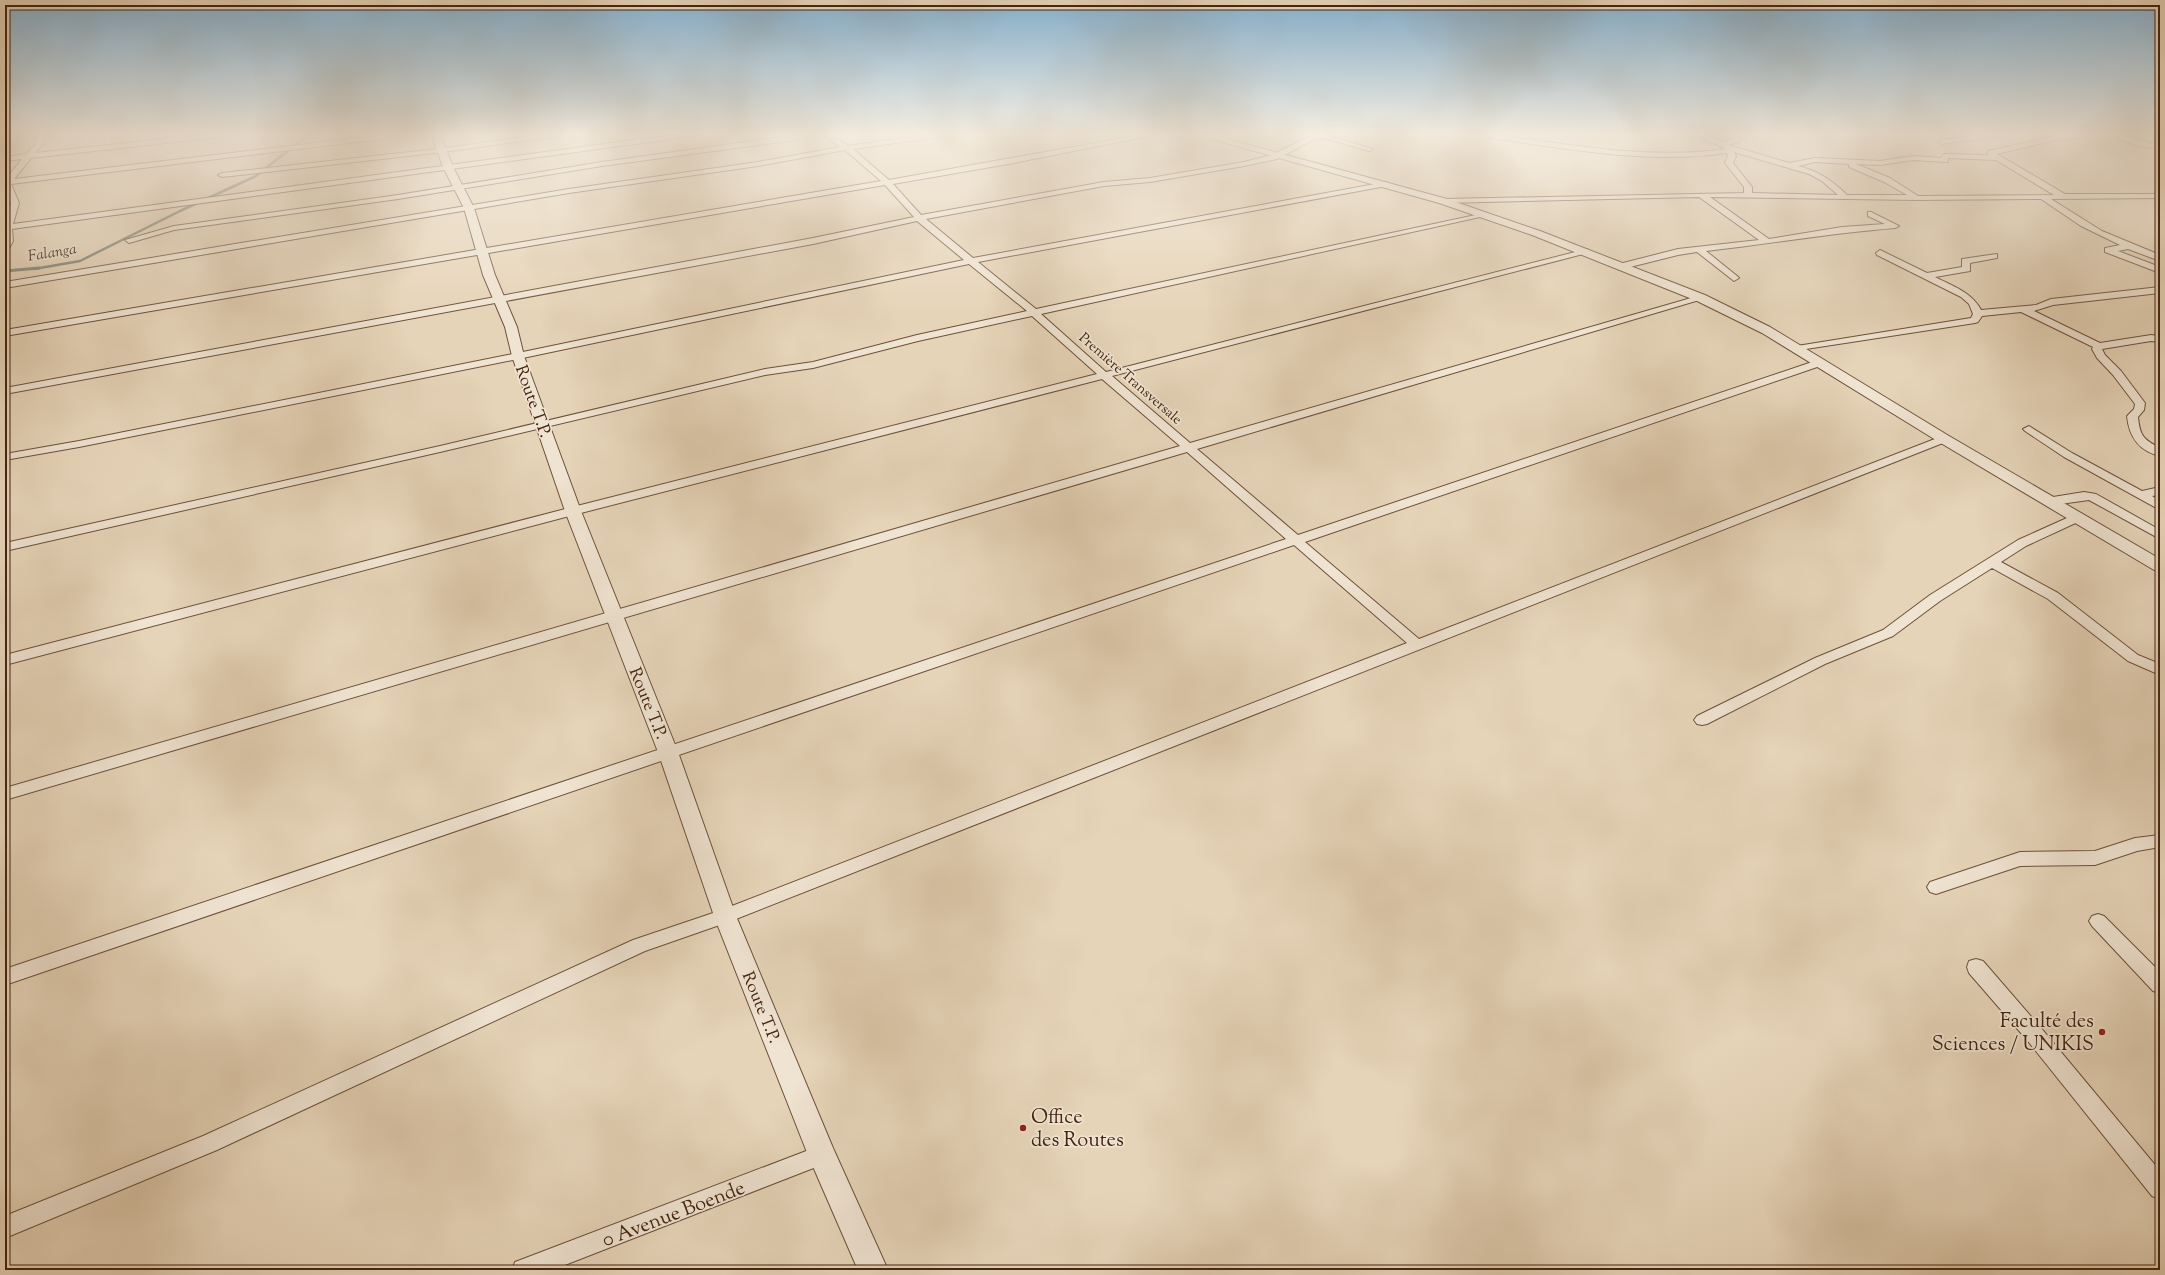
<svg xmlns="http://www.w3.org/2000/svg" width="2165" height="1275" font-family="'Sorts Mill Goudy',serif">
  <rect width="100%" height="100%" fill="#e6d4b8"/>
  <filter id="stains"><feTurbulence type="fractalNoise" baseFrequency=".005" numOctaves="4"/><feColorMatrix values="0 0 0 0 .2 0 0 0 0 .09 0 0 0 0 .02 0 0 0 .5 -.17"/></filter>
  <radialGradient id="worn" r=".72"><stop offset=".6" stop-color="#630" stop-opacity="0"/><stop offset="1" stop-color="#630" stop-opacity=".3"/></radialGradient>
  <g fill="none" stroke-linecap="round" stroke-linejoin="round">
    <path stroke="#777d74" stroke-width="2.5" d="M34 269 80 261 180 211 256 176 309 134"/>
    <path stroke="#777d74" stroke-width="3" d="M5 271 39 268"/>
    <g stroke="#6d513b" stroke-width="2">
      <path id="minor" d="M22 134H46L43 144 35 153 211 134H233L229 136 31 158 14 179 390 134H411L407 136 11 184 19 203 13 224 679 134H698L694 136 12 229 13 241 8 250 5 251V223L11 203 5 187V180L22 159 5 161V157L26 154 36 144 38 136 5 140V136Z
        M545 134H564L560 136 443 152 222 177 218 175 222 173 445 148Z
        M804 134H818L789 141 602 166 398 199 174 230 129 243 125 240 174 226 398 195 602 162Z
        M822 134H830L848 146 931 134H948L945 136 853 149 889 180 1145 134H1159L1014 163 893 184 921 215 1104 182 1150 178 1244 162 1272 155 1314 134 1326 135 1373 149 1369 151 1324 138 1313 140 1277 159 1244 166 1150 182 1104 186 926 219 973 258 1386 182 1390 184 1386 186 978 262 1036 309 1485 213 1489 215 1041 314 1106 372 1587 249 1591 252 1112 376 1190 443 1698 296H1704L1706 298 1197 449 1298 535 1815 361H1823L1824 363 1823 365 1305 542 1419 639 1940 437 1944 436 1950 439 1948 441 731 921 645 951 217 1150 5 1238V1216L203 1136 633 940 719 911 1407 643 1294 545 5 985V969L1286 539 1187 452 5 800V788L1180 446 1102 379 577 514 5 665V655L569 508 1097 374 1032 316 918 341 813 368 765 375 440 452 5 551V543L440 446 765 369 813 362 917 335 1027 311 969 264 518 359 79 447 5 460V454L79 441 518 353 964 260 917 221 813 244 5 394V388L813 238 914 217 885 185 5 336V330L881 181 845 150 758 166 569 193 5 288V282L569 189 758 162 840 147Z
        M1475 134H1493C1570 145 1648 160 1726 149L1694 134H1703L1722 142 1733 139 1734 134H1740L1739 142 1728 145 1789 163 1815 158 1880 161 1913 156 1941 158 1944 154 1988 155V151L2061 135 2094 134 2091 136 2056 140 1997 154 2065 194H2160V198L2051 199 2102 231 2160 255V261L2128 249 2118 251 2160 267V273L2105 252V248L2120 245 2081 226 2041 199 1917 200 1710 197 1769 239 1842 227 1885 224 1868 216V212H1871L1899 226 1895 228C1832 233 1769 244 1706 251L1737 276 1739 278 1734 281 1697 252 1678 255 1622 269 1619 268V264L1678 249 1759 240 1699 197 1443 203 1439 201 1443 199 1744 193V187L1725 163 1728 156 1727 153C1645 165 1561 148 1479 136ZM1734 152 1809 174 1822 181 1838 195 1752 193V187L1733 163 1736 156ZM1948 158 1996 160 2054 195 1918 196 1890 178 1856 164 1880 165 1913 160 1945 162H1948ZM1815 162 1849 164V167L1884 182 1907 195H1847C1832 180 1818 171 1798 166Z
        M1987 134H2006L2002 136 1942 144 1938 142 1942 140Z
        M2106 134C2124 133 2142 142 2160 145V149L2138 146Z
        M1880 250 1927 273 1962 267V259L1997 254V258L1970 263V271L1935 277C1952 286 1972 292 1981 310L2036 305 2051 299 2160 287V293L2053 305 2034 311 2100 343 2151 335 2160 336V342L2151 341 2102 349 2105 355 2121 371 2145 403 2144 410 2138 417C2140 436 2143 439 2160 448V456C2139 451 2129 437 2127 416L2134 409 2135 404 2113 375 2097 358 2092 349 2093 347 2021 312 1982 316 1978 322 1975 323 1793 351 1792 349 1797 346 1971 318 1973 314 1969 304 1961 297 1877 255 1876 253Z
        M2029 426 2072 453 2142 491 2160 487V495L2152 496 2160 501V510L2064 457 2025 431 2023 429Z
        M2084 492 2096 494 2160 530V539L2089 500 2053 505 2047 501 2053 497Z
        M2078 513 2082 514 2084 517 2082 520 2026 546 2001 562 2058 593 2138 655 2160 664V675L2128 661 2048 599 1992 568 1940 601 1893 636 1825 664 1707 724 1702 725 1697 724 1694 720 1697 716 1815 658 1883 630 1930 595 2018 540Z
        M2160 835V847L2137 851 2095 865 2020 866 1936 894 1930 892 1927 887 1930 882 2020 852 2095 851 2135 838Z
        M2098 914 2104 916 2160 972V993L2153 991 2092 926 2089 921 2092 916Z
        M1976 959 1983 961 2041 1028 2160 1171V1199L2152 1196 2027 1040 1969 973 1967 967 1969 961Z
        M822 1145 829 1148 833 1155 829 1162 552 1270H512L515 1262 523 1259Z"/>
    </g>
    <g stroke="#6d513b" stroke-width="2">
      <path id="tertiary" d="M431 134H440L453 167 474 208 495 275 517 327 524 356 581 511 678 752 736 916 833 1148 888 1270H858L808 1155 714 916 658 752 565 511 512 356 505 327 483 275 464 208 443 167Z
        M1194 134H1209L1447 199 1540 231 1705 295 1770 327 1949 436 2160 559V571L2154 570 1939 442 1762 333 1697 301 1532 235 1439 203Z"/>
    </g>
    <use href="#minor" fill="#efe3d1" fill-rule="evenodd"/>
    <use href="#tertiary" fill="#efe3d1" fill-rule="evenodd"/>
  </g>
  <linearGradient id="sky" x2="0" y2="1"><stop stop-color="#88b5d4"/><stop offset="0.43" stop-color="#f4ecdf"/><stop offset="1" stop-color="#f4ecdf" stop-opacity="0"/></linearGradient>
  <rect width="2165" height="312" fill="url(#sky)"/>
  <g fill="#8f2418" stroke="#efe3d1" stroke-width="1.5">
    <circle cx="2102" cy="1032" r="4"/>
    <circle cx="1023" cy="1128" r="4"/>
  </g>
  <g text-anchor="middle" stroke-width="3.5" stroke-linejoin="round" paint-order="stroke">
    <g font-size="14" fill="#452511" stroke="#efe3d1">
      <text transform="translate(1131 378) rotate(41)" y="5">Première Transversale</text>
    </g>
    <g font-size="15" font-style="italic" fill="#5a4a3a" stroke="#efe3d1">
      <text transform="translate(52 252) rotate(-9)" y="5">Falanga</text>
    </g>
    <g font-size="17" fill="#452511" stroke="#efe3d1">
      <text transform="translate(534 401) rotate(70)" y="6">Route T.P.</text>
      <text transform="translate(649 703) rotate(68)" y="6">Route T.P.</text>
      <text transform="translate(762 1007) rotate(68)" y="6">Route T.P.</text>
    </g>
    <g font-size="20" fill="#452511" stroke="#efe3d1" text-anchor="end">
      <text x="2094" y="1027">Faculté des<tspan x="2094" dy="23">Sciences / UNIKIS</tspan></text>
      <text x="1031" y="1123" text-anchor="start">Office<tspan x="1031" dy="23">des Routes</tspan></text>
    </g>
    <g font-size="20" fill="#452511" stroke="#efe3d1">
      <text transform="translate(673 1213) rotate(-21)" y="7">0 Avenue Boende</text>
    </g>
  </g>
  <rect width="2165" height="1275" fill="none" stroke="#e6d4b8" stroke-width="20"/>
  <rect x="6" y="6" width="2153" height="1263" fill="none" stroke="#452511" stroke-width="2"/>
  <rect x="10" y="10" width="2145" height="1255" fill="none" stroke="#452511"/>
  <rect width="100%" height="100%" filter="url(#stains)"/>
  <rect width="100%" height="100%" fill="url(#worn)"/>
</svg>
